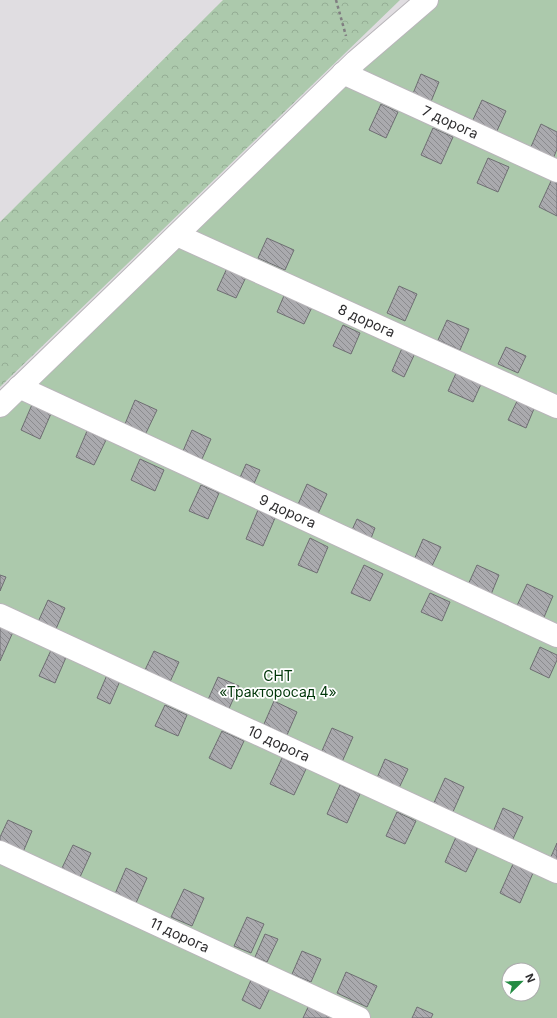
<svg xmlns="http://www.w3.org/2000/svg" width="557" height="1018" font-family="Inter,sans-serif">
  <defs>
    <pattern id="forest-crowns" width="20" height="18" patternUnits="userSpaceOnUse"><rect width="20" height="18" fill="#acc9ac"/><path d="M2 6a3 3 0 1 1 6 0M12 15a3 3 0 1 1 6 0" fill="none" stroke="#94ad94"/></pattern>
    <pattern id="building-back-hatch" width="6" height="6" patternUnits="userSpaceOnUse"><rect width="6" height="6" fill="#aaaaae"/><path d="M-1 5l2 2M0 0l6 6M5-1l2 2" fill="none" stroke="#8b8b8e"/></pattern>
  </defs>
  <rect width="100%" height="100%" fill="#e0dde1"/>
  <path fill="url(#forest-crowns)" d="M223 0H400L0 387V222Z"/>
  <path fill="#acc9ac" fill-rule="evenodd" d="M412 0H557V1018H0V398ZM509 970H533V994H509Z"/>
  <path fill="url(#building-back-hatch)" stroke="#6e6e72" d="M421 74 439 82 430 104 412 96Z
    M482 100 506 111 496 133 472 122Z
    M381 104 398 112 386 138 369 130Z
    M541 124 557 132V149L553 159 530 149Z
    M433 128 453 137 441 164 421 155Z
    M488 158 509 167 498 192 477 183Z
    M552 179 557 181V216L539 207Z
    M267 238 294 250 285 270 258 258Z
    M228 266 247 275 236 298 217 290Z
    M399 286 417 294 405 321 387 313Z
    M286 291 314 303 304 324 277 312Z
    M447 320 469 329 460 350 438 340Z
    M343 325 360 333 351 354 333 346Z
    M403 346 416 351 404 377 392 371Z
    M506 347 526 356 518 373 498 364Z
    M457 371 482 382 473 402 448 391Z
    M519 397 536 404 526 428 508 420Z
    M34 400 53 409 40 439 21 430Z
    M135 400 157 410 146 433 125 424Z
    M192 430 211 439 202 459 183 451Z
    M87 431 106 440 94 465 76 457Z
    M140 459 164 470 155 491 131 480Z
    M246 464 260 470 252 488 238 482Z
    M307 484 327 494 316 518 296 509Z
    M201 485 219 493 208 519 189 511Z
    M258 510 275 518 263 546 246 539Z
    M357 519 375 528 370 541 351 532Z
    M310 538 328 547 317 573 298 565Z
    M423 539 441 547 431 568 414 560Z
    M364 565 383 574 370 601 351 593Z
    M477 565 499 575 490 597 467 587Z
    M0 575 6 577 0 591Z
    M527 584 553 596 542 622 515 610Z
    M430 593 450 602 442 621 421 612Z
    M48 600 65 608 56 629 38 622Z
    M0 627 13 632 0 661Z
    M540 647 557 655V660L549 678 530 669Z
    M52 648 67 655 55 683 39 676Z
    M154 651 179 662 169 684 144 672Z
    M107 675 120 681 110 704 97 698Z
    M218 677 239 686 228 711 207 702Z
    M274 701 297 712 287 735 264 724Z
    M165 705 187 715 178 736 155 726Z
    M332 728 353 737 342 762 321 753Z
    M222 731 244 741 231 769 209 758Z
    M282 758 306 769 294 795 270 784Z
    M385 759 408 769 399 788 377 778Z
    M445 778 464 787 452 814 433 805Z
    M340 785 360 794 347 823 327 814Z
    M503 808 523 817 512 841 493 832Z
    M397 812 416 821 405 844 386 836Z
    M8 820 32 831 23 852 0 842V837Z
    M456 837 478 847 466 872 445 862Z
    M557 843V863L550 859Z
    M73 845 91 853 80 877 62 868Z
    M513 864 533 873 520 903 500 893Z
    M126 868 147 878 136 903 115 894Z
    M184 889 204 898 192 926 171 917Z
    M247 917 264 924 251 953 234 946Z
    M265 934 278 939 267 962 255 957Z
    M302 951 321 959 311 982 292 974Z
    M346 972 377 986 367 1007 337 993Z
    M251 980 270 988 260 1009 242 1000Z
    M309 1005 330 1014 329 1018H303Z
    M417 1007 433 1014 431 1018H412Z"/>
  <g fill="none" stroke-linecap="round" stroke-linejoin="round">
    <g stroke="#b9b6ba" stroke-width="24">
      <g id="minor">
        <path id="s1" d="M343 73 557 171"/>
        <path id="s2" d="M177 235 557 407"/>
        <path id="s3" d="M19 387 557 636"/>
        <path d="M0 406 356 61 427 0"/>
        <path id="s4" d="M0 615 557 872"/>
        <path id="s5" d="M0 852 359 1018"/>
      </g>
    </g>
    <path stroke="#807e81" stroke-width="2.5" stroke-dasharray="3 3" stroke-linecap="butt" d="M336 0 346 36"/>
    <use href="#minor" stroke="#fff" stroke-width="22"/>
  </g>
  <g text-anchor="middle" stroke-width="3.5" stroke-linejoin="round" paint-order="stroke">
    <g font-size="14" fill="#2e2d2f" stroke="#fff">
      <text dy="5" stroke="none"><textPath href="#s1" startOffset="118">7 дорога</textPath></text>
      <text dy="5" stroke="none"><textPath href="#s2" startOffset="208">8 дорога</textPath></text>
      <text dy="5" stroke="none"><textPath href="#s3" startOffset="296">9 дорога</textPath></text>
      <text dy="5" stroke="none"><textPath href="#s4" startOffset="307">10 дорога</textPath></text>
      <text dy="5" stroke="none"><textPath href="#s5" startOffset="198">11 дорога</textPath></text>
    </g>
    <g font-size="14" fill="#003609" stroke="#fff">
      <text x="278" y="681">СНТ<tspan x="278" dy="16">«Тракторосад 4»</tspan></text>
    </g>
  </g>
  <g transform="translate(521 982) rotate(67)"><circle r="19" fill="#ffffff" stroke="#ababac"/>
  <path d="M0-3L7 15L0 10L-7 15Z" fill="#228b42"/>
  <text y="-6" font-size="11" font-weight="bold" text-anchor="middle" fill="#2e2d2f">N</text>
  </g>
</svg>
